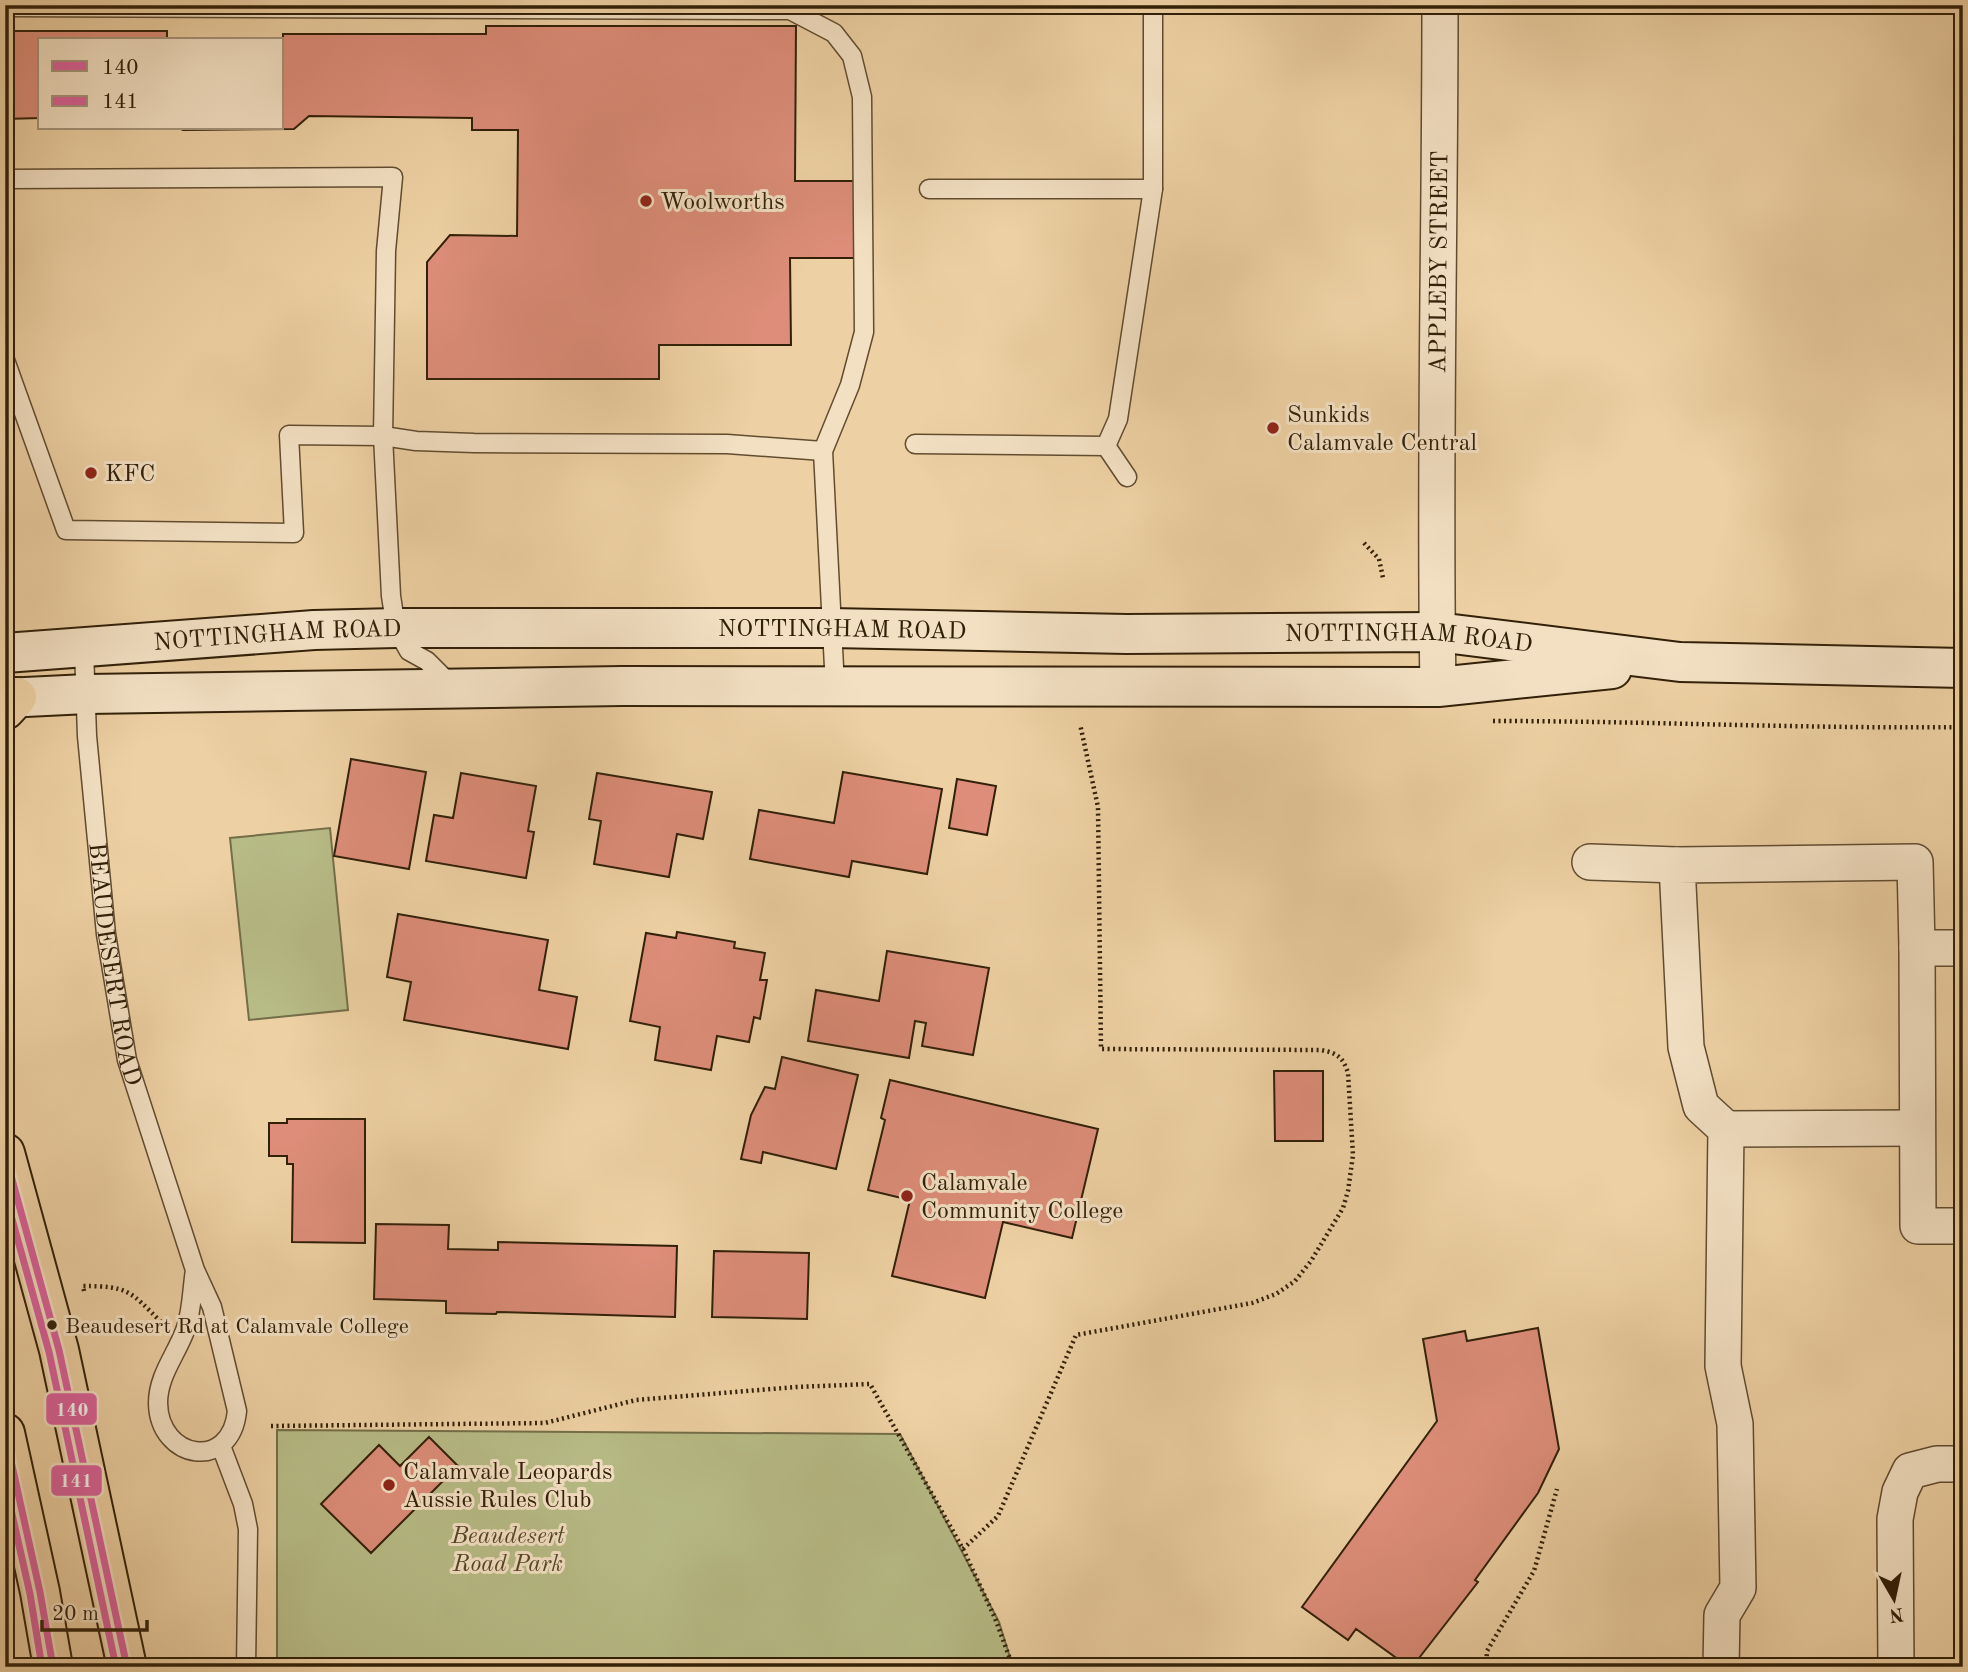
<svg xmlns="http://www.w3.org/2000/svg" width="1968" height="1672" font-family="'Old Standard TT',serif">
  <rect width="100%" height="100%" fill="#edd0a3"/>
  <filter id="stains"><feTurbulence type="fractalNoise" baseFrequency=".00286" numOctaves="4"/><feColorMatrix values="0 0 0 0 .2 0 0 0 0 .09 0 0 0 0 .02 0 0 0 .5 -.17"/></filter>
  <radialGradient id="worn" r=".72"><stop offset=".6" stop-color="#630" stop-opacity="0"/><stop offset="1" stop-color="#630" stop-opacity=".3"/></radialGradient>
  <path fill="#b7bb86" stroke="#746e48" stroke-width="2" d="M330 828 348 1010 249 1020 230 838Z
    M277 1430 900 1434 999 1622 1013 1667H277Z"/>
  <path fill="#dd8d79" stroke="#322009" stroke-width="2" d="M486 26H796L795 181H854V258H790L791 345H659V379H427V262L450 235 517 236 518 130H472V118L309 116 294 129 183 130 179 128H282L283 34H486Z
    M5 31H167V40H40V118L5 119Z
    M351 759 426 772 409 869 334 856Z
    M843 772 942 789 927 874 852 861 849 877 750 859 759 810 834 823Z
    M461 773 536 786 528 831 534 832 526 878 426 861 434 815 453 818Z
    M597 773 712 792 703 839 677 834 669 877 594 864 601 821 589 819Z
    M957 779 996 786 987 835 949 828Z
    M398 914 548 940 539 990 577 997 568 1049 404 1020 411 982 387 977Z
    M677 932 735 942 734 948 765 953 760 980H767L760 1019 754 1017 749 1042 717 1036 711 1070 655 1060 660 1027 630 1021 646 933 676 938Z
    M887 951 989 968 973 1055 922 1046 926 1023 915 1021 909 1058 808 1041 816 990 879 1001Z
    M782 1057 858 1075 836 1169 763 1152 761 1163 741 1159 751 1115 765 1087 775 1089Z
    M1274 1071H1323V1141H1275Z
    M890 1080 1098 1129 1072 1238 1003 1222 985 1298 892 1276 910 1200 868 1190 885 1120 881 1118Z
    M287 1119H365V1243L292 1242 293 1164H287V1156H269V1123H287Z
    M376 1224 449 1225 448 1249 498 1250V1242L677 1246 675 1317 497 1312 496 1314 446 1313V1301L374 1299Z
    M714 1251 809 1253 807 1319 712 1317Z
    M1538 1328 1559 1449 1538 1493 1475 1580 1478 1582 1412 1667H1409L1356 1629 1348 1640 1302 1607 1437 1421 1423 1339 1465 1331 1467 1341Z
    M429 1437 458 1466 371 1553 321 1504 379 1445 400 1466Z"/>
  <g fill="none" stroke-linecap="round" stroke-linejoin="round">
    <g stroke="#614c30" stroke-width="21">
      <g id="lane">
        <path d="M5 7 790 10 834 33 852 56 862 97 864 332 850 385 823 451 835 687"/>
        <path d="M5 179 393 177 386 251 383 436 391 596 396 628 409 651 427 661 451 685"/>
        <path d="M929 189H1153"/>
        <path d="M5 360 66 530 294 533 289 435 383 436 416 441 474 443 727 444 823 451"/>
        <path d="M915 444 1106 446"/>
        <path d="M1127 477 1106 446 1118 419 1153 189V5"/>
        <path id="s1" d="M84 649 87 736 106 934 127 1060 195 1270 212 1307 237 1411C231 1472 159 1460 158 1403 158 1375 177 1354 186 1328 192 1310 192 1289 195 1270"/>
        <path d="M221 1446 243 1504 248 1529 246 1667"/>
      </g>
    </g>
    <g stroke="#614c30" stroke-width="38">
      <g id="street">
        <path id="s2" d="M1438 687C1434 460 1440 233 1440 5"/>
        <path d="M1590 862 1677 865"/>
        <path d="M1917 948H1963"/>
        <path d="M1726 1129 1916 1128"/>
        <path d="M1721 1667 1722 1615 1738 1588 1735 1424 1723 1366 1726 1129 1701 1106 1686 1047 1677 865 1915 862 1917 948 1918 1226H1963"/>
        <path d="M1896 1667 1895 1519 1900 1492 1910 1471 1937 1464H1963"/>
      </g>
    </g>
    <g stroke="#322009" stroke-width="42">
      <g id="secondary">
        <path id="s3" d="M5 653 314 630 396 628H831L1127 634 1437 632 1680 662 1963 668"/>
        <path d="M5 698 87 694 622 686 1438 687 1612 669"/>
      </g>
    </g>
    <g stroke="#322009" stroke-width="42">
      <path id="highway" d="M5 710 17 697
        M5 1153 59 1350 127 1667
        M5 1433 40 1592 53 1667"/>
    </g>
    <path stroke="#322009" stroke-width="4.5" stroke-dasharray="2 3.5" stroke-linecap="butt" d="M1364 543 1379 559 1383 578
      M1493 721C1650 721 1806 729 1963 727
      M84 1291 83 1286C128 1286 130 1291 161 1322
      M271 1426 545 1423 636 1400 796 1387 870 1384 963 1549 995 1618 1013 1667
      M963 1549 998 1516 1076 1335 1252 1303 1276 1294 1295 1281 1311 1261 1343 1208 1348 1191 1353 1155 1348 1073C1343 1057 1337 1053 1321 1050L1101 1049 1098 807 1080 724
      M10 1654 12 1667
      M1486 1667 1487 1651 1534 1571 1557 1489"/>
    <use href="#lane" stroke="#f3e0c3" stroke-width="18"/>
    <use href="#street" stroke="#f3e0c3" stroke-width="35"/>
    <use href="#secondary" stroke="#f3e0c3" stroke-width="38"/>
    <use href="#highway" stroke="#edd0a3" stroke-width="38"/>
    <g stroke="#f3e0c3" stroke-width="12">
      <path id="bus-1" d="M5 1154 59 1350 127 1667
        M5 1434 40 1592 53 1667"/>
    </g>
    <g stroke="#f3e0c3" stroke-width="12">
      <path id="bus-2" d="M5 1194 49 1352 116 1667
        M5 1483 30 1594 42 1667"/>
    </g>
    <use href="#bus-1" stroke="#db609c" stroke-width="7"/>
    <use href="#bus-2" stroke="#db609c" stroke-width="7"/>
  </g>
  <g fill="#8f2418" stroke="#f3e0c3" stroke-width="2.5">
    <circle cx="646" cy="201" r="7"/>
    <circle cx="1273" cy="428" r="7"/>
    <circle cx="91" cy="473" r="7"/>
    <circle cx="907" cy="1196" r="7"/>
    <circle cx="389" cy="1485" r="7"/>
  </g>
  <circle fill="#322009" stroke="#f3e0c3" stroke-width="2.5" cx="52" cy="1325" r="6"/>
  <g text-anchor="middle" stroke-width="6" stroke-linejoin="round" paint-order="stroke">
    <g font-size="22" fill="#322009" stroke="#f3e0c3" text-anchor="start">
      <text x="65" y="1333">Beaudesert Rd at Calamvale College</text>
    </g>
    <g font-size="24" fill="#322009" stroke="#f3e0c3" text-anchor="start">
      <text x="660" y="209">Woolworths</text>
      <text x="1287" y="422">Sunkids<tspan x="1287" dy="28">Calamvale Central</tspan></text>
      <text x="105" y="481">KFC</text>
      <text x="921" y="1190">Calamvale<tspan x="921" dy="28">Community College</tspan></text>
      <text x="403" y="1479">Calamvale Leopards<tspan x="403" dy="28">Aussie Rules Club</tspan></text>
    </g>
    <g font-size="24" fill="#322009" stroke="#f3e0c3">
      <text dy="8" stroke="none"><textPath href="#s2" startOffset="425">APPLEBY STREET</textPath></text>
      <text dy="8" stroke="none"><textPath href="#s3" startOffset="838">NOTTINGHAM ROAD</textPath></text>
      <text dy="8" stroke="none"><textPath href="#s3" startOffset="273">NOTTINGHAM ROAD</textPath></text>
      <text dy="8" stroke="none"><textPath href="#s3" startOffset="1405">NOTTINGHAM ROAD</textPath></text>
      <text dy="8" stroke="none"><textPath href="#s1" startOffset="317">BEAUDESERT ROAD</textPath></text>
    </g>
    <g font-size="24" font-style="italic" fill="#534728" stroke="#f3e0c3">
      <text x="508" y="1543">Beaudesert<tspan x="508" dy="28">Road Park</tspan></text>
    </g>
  </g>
  <g stroke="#f3e0c3" stroke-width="2.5">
    <rect x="45" y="1392" width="53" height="34" rx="7" fill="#db609c"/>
    <rect x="50" y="1464" width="53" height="33" rx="7" fill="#db609c"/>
  </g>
  <g font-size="19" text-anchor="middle" font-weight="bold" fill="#fff">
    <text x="72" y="1416">140</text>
    <text x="76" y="1487">141</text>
  </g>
  <rect width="1968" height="1672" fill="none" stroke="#edd0a3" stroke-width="28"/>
  <rect x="7" y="7" width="1954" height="1658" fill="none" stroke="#322009" stroke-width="3.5"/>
  <rect x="14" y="14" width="1940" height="1644" fill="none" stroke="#322009" stroke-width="2"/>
  <rect x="38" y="38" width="245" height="91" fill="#f3e0c3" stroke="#a69379" stroke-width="2"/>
  <rect x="52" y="61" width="35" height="10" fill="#db609c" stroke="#a69379" stroke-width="2"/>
  <text x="102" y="74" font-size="21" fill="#322009">140</text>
  <rect x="52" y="96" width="35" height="10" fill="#db609c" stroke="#a69379" stroke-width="2"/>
  <text x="102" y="108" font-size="21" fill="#322009">141</text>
  <g transform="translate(1894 1599) rotate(171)" stroke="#f3e0c3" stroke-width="5" paint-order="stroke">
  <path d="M0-5L12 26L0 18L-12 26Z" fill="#322009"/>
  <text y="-10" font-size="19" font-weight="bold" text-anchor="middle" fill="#322009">N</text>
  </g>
  <path d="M42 1620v10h105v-10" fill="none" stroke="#322009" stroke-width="3.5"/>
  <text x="52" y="1620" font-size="21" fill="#322009" stroke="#f3e0c3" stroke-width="5" paint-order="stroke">20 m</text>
  <rect width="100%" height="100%" filter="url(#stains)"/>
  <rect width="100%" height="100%" fill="url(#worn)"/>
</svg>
